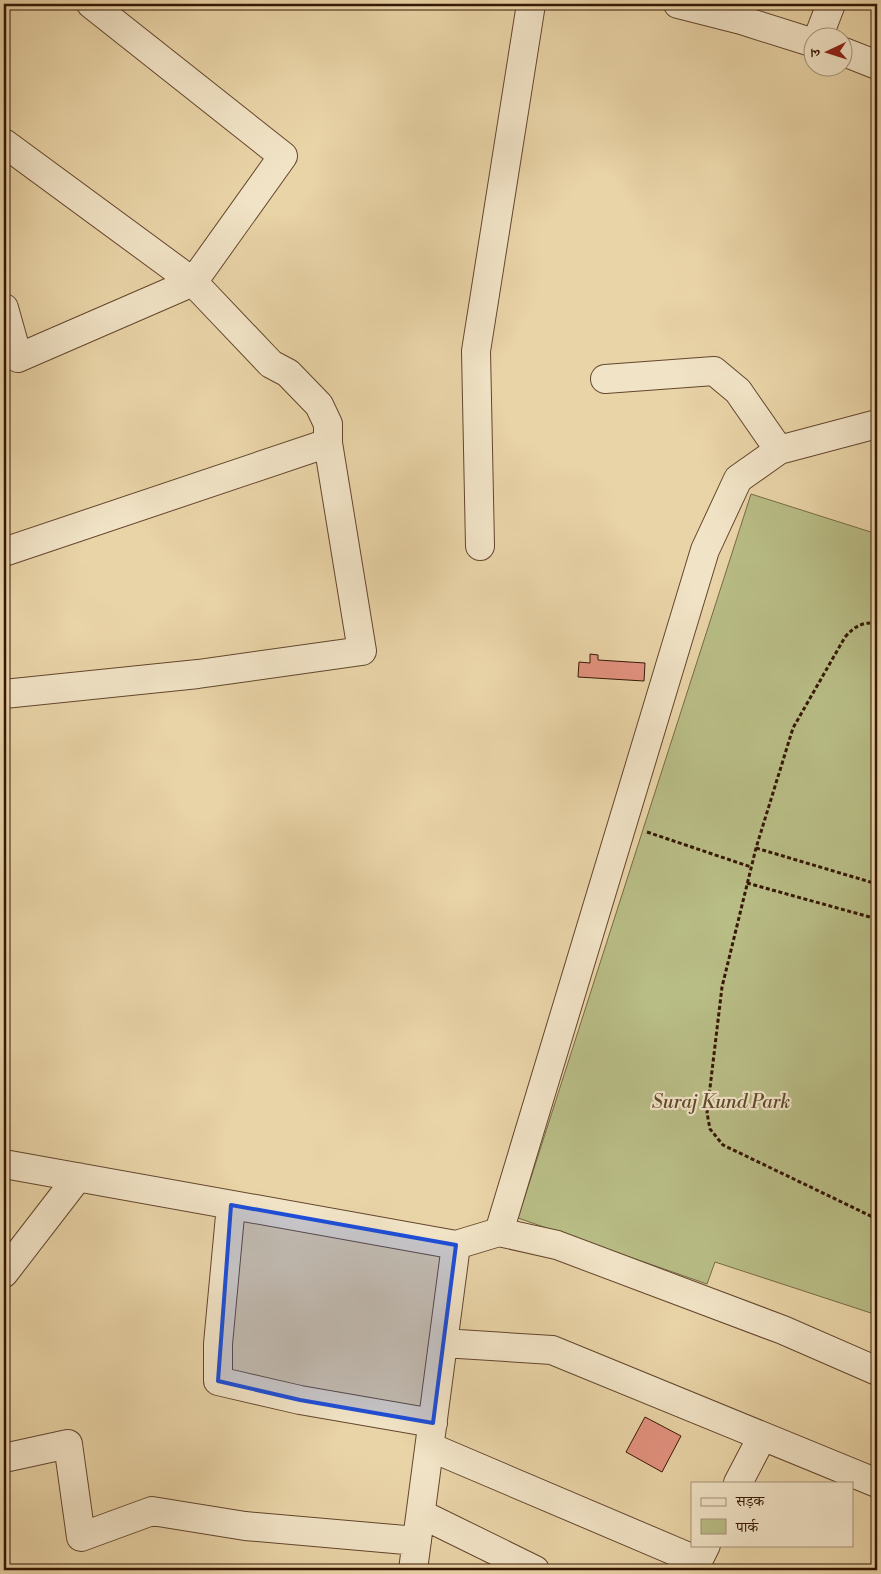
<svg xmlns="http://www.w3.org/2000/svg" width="881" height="1574" font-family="'Libre Bodoni','Noto Serif Devanagari',serif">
  <rect width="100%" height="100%" fill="#e9d4a7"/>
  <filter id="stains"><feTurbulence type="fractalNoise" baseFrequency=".004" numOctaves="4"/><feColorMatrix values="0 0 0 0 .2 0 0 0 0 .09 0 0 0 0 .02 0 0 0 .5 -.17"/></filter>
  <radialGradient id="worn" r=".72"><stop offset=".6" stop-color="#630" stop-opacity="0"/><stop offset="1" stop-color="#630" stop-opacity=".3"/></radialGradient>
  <path fill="#b8bc85" stroke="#776a44" d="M751 494 877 534V1315L715 1262 707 1284 518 1218Z"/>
  <path fill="#e39280" stroke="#361704" d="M590 654 598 655V660L645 663 644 681 578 677 579 662 590 663Z
    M645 1417 681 1436 662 1472 626 1452Z"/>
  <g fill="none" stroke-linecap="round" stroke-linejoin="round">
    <g stroke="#63462d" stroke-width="30">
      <path id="minor" d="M678 4 741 20 814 43
        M818 38 831 4
        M844 52 877 65
        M4 143 193 282 283 156 91 4
        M4 308 18 358 193 282 271 364 288 373 319 405 328 424V443L362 651 198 674 4 694
        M605 379 714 371 738 391 779 450
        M480 546 476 351 531 4
        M4 552 328 443
        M4 1164 456 1245 499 1232 557 1245 783 1330 877 1371
        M231 1205 218 1344V1381L300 1400 433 1423
        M499 1232 705 550 738 479 779 450 877 424
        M4 1273 78 1177
        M443 1343 552 1350 877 1483
        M430 1447 698 1561 706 1545
        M4 1458 68 1444 81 1537 152 1511 245 1526 417 1541
        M738 1483 762 1437
        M421 1514 535 1570
        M413 1570 456 1245"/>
    </g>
    <path stroke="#361704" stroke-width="3" stroke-dasharray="4 2.5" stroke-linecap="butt" d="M877 623C862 622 855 626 845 637L793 728 756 848 722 987 707 1113 710 1129 723 1145 877 1219
      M647 832 751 867
      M756 848 877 884
      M747 883 877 919"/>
    <use href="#minor" stroke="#f1e3c6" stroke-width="28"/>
  </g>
  <path fill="#1d4ed8" fill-opacity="0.2" stroke="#1d4ed8" stroke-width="4" stroke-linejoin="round" d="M231 1205 456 1245 433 1423 300 1400 218 1381Z"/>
  <g text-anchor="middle" stroke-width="4.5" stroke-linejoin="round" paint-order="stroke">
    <g font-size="19" font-style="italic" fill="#5d492b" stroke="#f1e3c6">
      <text x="721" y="1108">Suraj Kund Park</text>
    </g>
  </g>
  <rect width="881" height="1574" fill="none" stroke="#e9d4a7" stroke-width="20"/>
  <rect x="5" y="5" width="871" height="1564" fill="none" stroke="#361704" stroke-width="2.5"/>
  <rect x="10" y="10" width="861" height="1554" fill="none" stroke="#361704"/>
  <rect x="691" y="1482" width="162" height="65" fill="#f1e3c6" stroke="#a69178"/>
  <rect x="701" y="1498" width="25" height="8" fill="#f1e3c6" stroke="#a69178"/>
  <text x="736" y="1506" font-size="15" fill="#361704">सड़क</text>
  <rect x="701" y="1519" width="25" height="15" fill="#b8bc85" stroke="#a69178"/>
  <text x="736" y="1532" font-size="15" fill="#361704">पार्क</text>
  <g transform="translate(828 52) rotate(266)"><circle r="24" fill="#f1e3c6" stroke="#a69178"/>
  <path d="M0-4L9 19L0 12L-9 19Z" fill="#8f2418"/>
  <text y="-8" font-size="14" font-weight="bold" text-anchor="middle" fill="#361704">उ</text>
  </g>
  <rect width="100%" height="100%" filter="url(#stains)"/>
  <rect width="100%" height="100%" fill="url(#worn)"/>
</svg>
